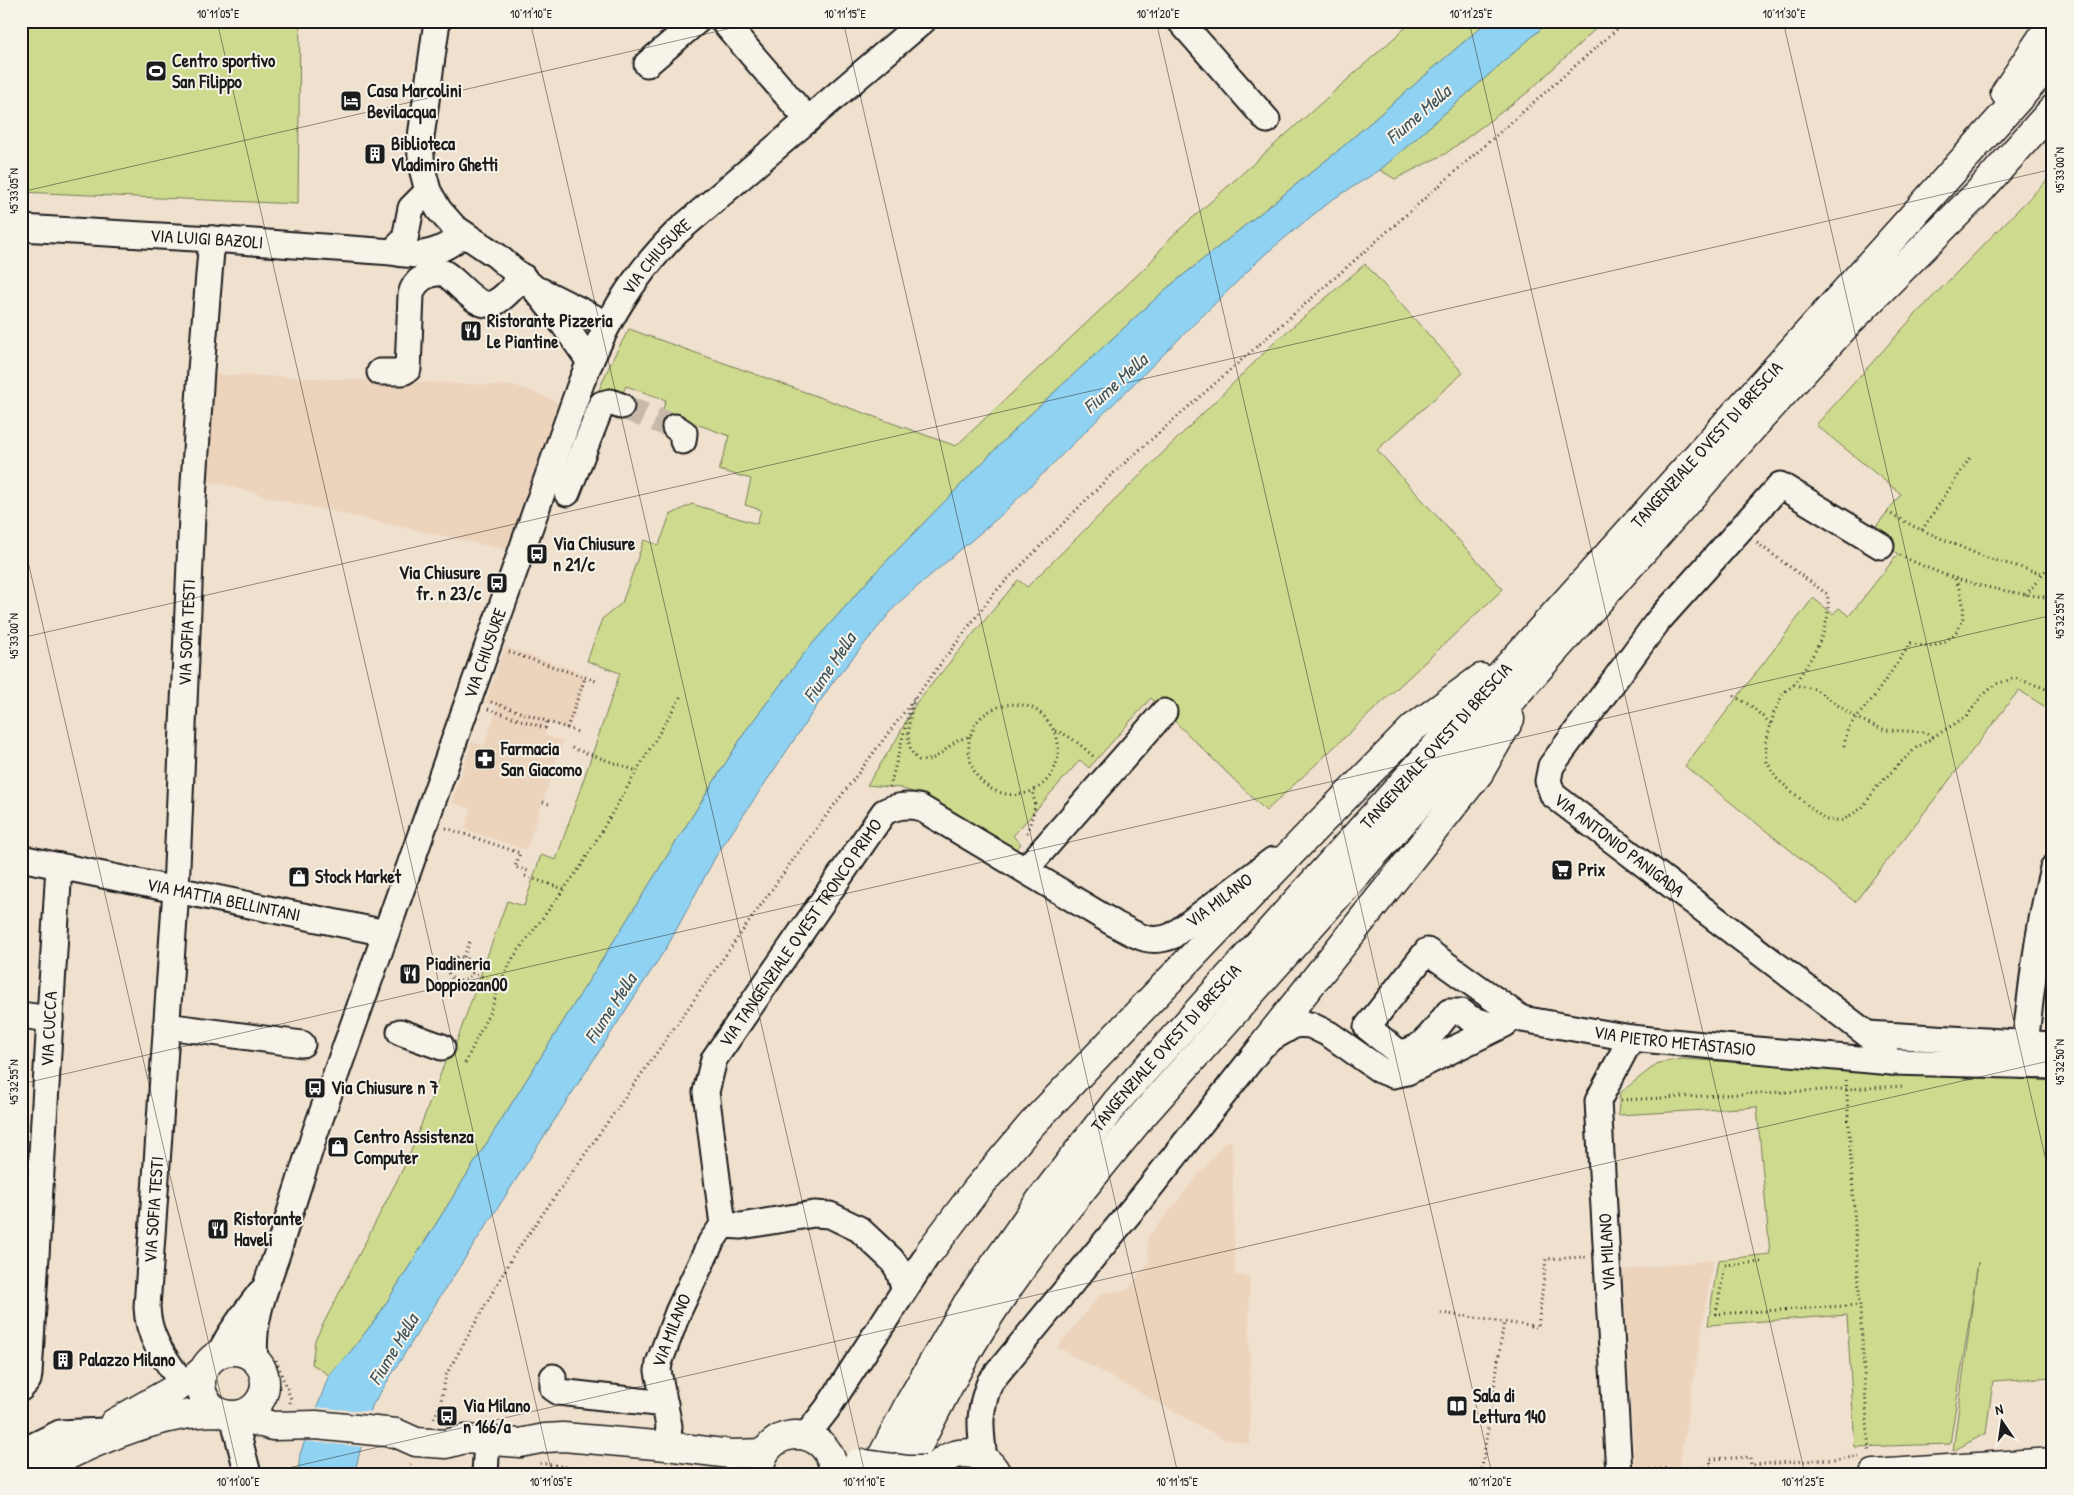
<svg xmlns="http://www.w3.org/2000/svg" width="2074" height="1495" font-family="'Patrick Hand',sans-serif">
  <rect width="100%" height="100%" fill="#f0e0ce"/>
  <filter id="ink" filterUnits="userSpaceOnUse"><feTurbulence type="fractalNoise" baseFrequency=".02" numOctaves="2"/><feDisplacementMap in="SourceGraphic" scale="10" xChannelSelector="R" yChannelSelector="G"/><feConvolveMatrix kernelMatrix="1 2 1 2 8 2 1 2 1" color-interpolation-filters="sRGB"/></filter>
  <g filter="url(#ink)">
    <path fill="#ecd3bc" d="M206 374 517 386 560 403 507 550 284 501 202 479Z
      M505 647 588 675 569 730 548 723 544 735 563 741 526 850 465 829 471 809 452 802 472 742 484 746 494 718 497 705 486 702Z
      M1232 1141 1235 1275 1249 1276 1250 1444 1224 1439 1057 1347 1102 1293 1127 1291 1149 1262 1147 1239 1225 1142Z
      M1713 1260 1679 1467 1635 1470 1623 1270Z"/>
    <path fill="#cedb8e" stroke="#757c55" d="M21 21H300L298 204 21 192Z
      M1413 21H1488L1334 154 1166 289 1022 422 874 574 806 651 747 729 378 1316 352 1350 329 1375 312 1364 315 1340 408 1159 447 1057 454 1049 507 901 524 906 541 855 556 860 620 673 587 661 602 619 622 603 644 540 659 545 670 515 692 504 757 524 761 510 745 505 751 479 719 470 730 436 662 412 666 400 626 386 621 397 599 390 612 360 629 329 956 446 1148 265 1170 238Z
      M1550 21H1604L1527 93 1445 154 1395 179 1380 170Z
      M2053 174V712L2019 690 1855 902 1685 766 1813 598 1833 614 1839 608 1849 616 1898 554 1871 533 1901 494 1816 425 1915 315Z
      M1365 264 1463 373 1377 450 1503 589 1266 811 1151 698 1089 768 1080 760 1013 836 1021 844 1015 851 916 793 900 788 867 785 896 740 916 703 1018 580 1027 587 1275 342Z
      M1682 1059 2053 1081V1377L1993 1381 1986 1433 1953 1451 1978 1262 1950 1444 1855 1447 1847 1315 1708 1325 1718 1260 1770 1254 1757 1107 1618 1115 1620 1093 1658 1063Z"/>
    <path fill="#90d2f2" stroke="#62899c" d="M1488 21H1550L1380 170 1330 201 1264 255 1000 516 898 603 833 682 716 856 668 945 438 1300 372 1406 354 1474H298L300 1454 329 1375 352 1350 378 1316 747 729 806 651 874 574 1022 422 1166 289 1334 154Z"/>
    <path fill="#f0e0ce" d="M313 1407 373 1412 364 1447 301 1441Z"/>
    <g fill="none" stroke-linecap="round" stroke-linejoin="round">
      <path stroke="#c6b9aa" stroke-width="25" stroke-dasharray="25 12" stroke-linecap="butt" d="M621 406 675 427"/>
      <g stroke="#1c1c1c" stroke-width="29">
        <g id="minor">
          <path d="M437 21 420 144 422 168 428 191 439 210 454 227 497 256 534 288 564 325 590 362"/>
          <path d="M723 21 808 120"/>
          <path d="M1180 21 1267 120"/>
          <path d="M647 64 697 21"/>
          <path id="s1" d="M21 228 212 239 392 252C419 259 442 253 463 234"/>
          <path d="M392 252 405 239 411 208 428 191"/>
          <path d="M541 291 607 324"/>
          <path d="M380 372H403L408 369 411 295C414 280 429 271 444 273 459 281 478 313 496 302 506 297 514 285 523 277"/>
          <path d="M675 427 684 433 683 441"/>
          <path d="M567 493 602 404 610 402 621 406"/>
          <path id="s2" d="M1881 546 1780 485 1658 621 1551 766 1548 781 1553 795 1867 1034 1892 1062"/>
          <path d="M21 858 59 866 29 1374 28 1380 21 1388"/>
          <path id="s3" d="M59 866 386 933"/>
          <path d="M1025 870 1164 712"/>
          <path d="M21 1015 50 1019"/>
          <path d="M166 1026 302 1044"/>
          <path id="s4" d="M1496 1027 1471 1019 1462 1012H1449C1436 1028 1421 1054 1398 1052L1367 1027 1427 951 1522 1019 1631 1038 1734 1048 1892 1062 2053 1066"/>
          <path d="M400 1032 442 1047"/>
          <path d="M1867 1034 2053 1045"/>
          <path d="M2023 1065C2030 998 2037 932 2053 868"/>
          <path id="s5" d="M723 1225 706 1092 714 1059 884 812C896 806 905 805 919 807L1115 924C1136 935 1148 945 1172 936L1273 860"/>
          <path d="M723 1225 741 1226 814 1214 830 1215 859 1229 891 1259 898 1269 904 1287"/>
          <path d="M218 1354C224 1347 226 1340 231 1333 240 1319 250 1306 260 1293"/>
          <path id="s6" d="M255 1359C251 1320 266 1287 278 1251 290 1211 303 1172 315 1133L581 383C606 322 630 279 677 232L923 21"/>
          <path d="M553 1377V1388L559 1392 665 1404"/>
          <path id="s7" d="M183 1384C166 1360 148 1339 147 1307L176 890 192 516 201 370 212 239"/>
          <path d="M233 1416 248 1474"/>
          <path d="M806 1436 827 1409 930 1251"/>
          <path id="s8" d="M667 1446 669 1426 658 1371 659 1363 678 1312 711 1242 723 1225"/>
          <path d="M21 1452 60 1433 103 1431"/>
          <path d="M984 1459C980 1427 978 1412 990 1382L1140 1200 1265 1042 1296 1024 1310 1025 1329 1034 1380 1070 1393 1075 1407 1072 1505 1024"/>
          <path d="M485 1474 487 1440"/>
          <path d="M1619 1474 1598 1101 1631 1038"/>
        </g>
      </g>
      <g stroke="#1c1c1c" stroke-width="31">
        <path id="major" d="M201 1383a32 32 0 1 1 64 0a32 32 0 1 1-64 0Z
          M239 1415 251 1420 273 1426 316 1425 396 1433 416 1442 446 1444 465 1439 520 1443 545 1438 563 1437 667 1446 730 1454 765 1453
          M114 1423 194 1378 202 1371
          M32 1474C85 1445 157 1412 218 1412
          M760 1474C759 1424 831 1420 834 1474
          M932 1474C946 1447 983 1446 997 1474
          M1874 1474 2053 1462"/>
      </g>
      <g stroke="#1c1c1c" stroke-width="31">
        <g id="highway">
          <path d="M2005 93 2053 21"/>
          <path d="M1265 1042 1479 773 1510 719"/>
          <path d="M930 1251 977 1189 1032 1124 1315 828 1413 728 1481 678"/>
          <path id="s9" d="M873 1474 910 1402 967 1304 1039 1202 1117 1101 2053 60"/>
          <path d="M904 1474C931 1420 958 1364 991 1313 1036 1244 1090 1180 1142 1116L1761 418 1850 321 1977 194 2053 109"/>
        </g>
      </g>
      <path stroke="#1c1c1c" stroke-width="3" stroke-dasharray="1 4" stroke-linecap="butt" d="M1887 512 1915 527 1984 557 2044 574
        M1922 530 1971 456
        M1757 543 1827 594C1834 624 1811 661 1794 684
        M1900 555C1953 582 1995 591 2053 598
        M1955 579C1964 599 1970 621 1951 637 1945 642 1935 647 1926 646 1921 646 1915 644 1911 643L1873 698 1856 718 1815 689 1794 685 1784 692 1774 713 1766 742 1767 762 1776 778 1825 820H1843L1862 808 1877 787 1899 764 1916 748 1967 716 1980 698 1996 684 2015 678 2044 688 2053 695
        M2026 595 2053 561
        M509 652 596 681
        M1734 696 1751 706 1771 724
        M914 698C911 715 901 748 919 760 935 764 946 747 958 740 961 739 966 738 969 736 973 733 974 727 976 723 988 707 1009 701 1027 706 1041 710 1050 722 1056 735 1059 743 1059 752 1057 761 1042 815 958 802 970 735
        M491 702 578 732
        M488 709 545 728 547 722
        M567 728 585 678
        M1055 731C1071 735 1083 747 1095 758
        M1844 746 1848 728 1856 718 1885 730 1925 732 1933 737
        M572 748 637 771
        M890 787 911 704
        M543 802 552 805
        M446 828 520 853 515 867 528 871
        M1027 833 1035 808 1033 790
        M525 876 564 889
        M448 969a12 12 0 1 1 24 0a12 12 0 1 1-24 0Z
        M464 957 470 941
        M429 958 449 965
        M472 973 500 983
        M450 997 456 980
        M465 1063 492 1007 500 983 513 958 581 866 681 696
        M1846 1080 1869 1453
        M1621 1100 1905 1086
        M1761 1262 1725 1265 1716 1314 1859 1305
        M1441 1313 1538 1327 1546 1259 1586 1257
        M194 1382a41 41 0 1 1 82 0a41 41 0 1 1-82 0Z
        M276 1360 291 1399 290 1403
        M434 1418 440 1406 446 1375 513 1256 792 861 994 593 1110 476 1626 21
        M540 1463 611 1474
        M1640 1470 1711 1467 1710 1459 1750 1457 1751 1465 1859 1457
        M408 1474 411 1464
        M1481 1474 1504 1322
        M1579 1474 1599 1473"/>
      <use href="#minor" stroke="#f7f3e8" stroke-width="25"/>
      <use href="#major" stroke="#f7f3e8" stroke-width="28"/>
      <use href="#highway" stroke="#f7f3e8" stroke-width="28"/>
      <g stroke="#1c1c1c" stroke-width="31" stroke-linecap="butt">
        <path id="major-bridge" d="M858 1463 908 1470H925"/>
      </g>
      <use href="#major-bridge" stroke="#f7f3e8" stroke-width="28"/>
    </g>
  </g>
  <path fill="none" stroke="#1c1c1c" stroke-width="1" stroke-opacity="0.45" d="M217 21 552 1474M530 21 865 1474M843 21 1178 1474M1156 21 1492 1474M1469 21 1805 1474M1783 21 2053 1191M21 192 762 21M21 531 239 1474M21 638 2053 169M21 1084 2053 615M262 1474 2053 1060"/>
  <defs>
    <g id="stadium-square" transform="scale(1.125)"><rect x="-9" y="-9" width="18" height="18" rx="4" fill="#1c1c1c" stroke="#f7f3e8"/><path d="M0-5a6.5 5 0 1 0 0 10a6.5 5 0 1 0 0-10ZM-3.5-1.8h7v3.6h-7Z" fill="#fff"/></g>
    <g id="hotel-square" transform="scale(1.125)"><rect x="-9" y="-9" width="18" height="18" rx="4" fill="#1c1c1c" stroke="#f7f3e8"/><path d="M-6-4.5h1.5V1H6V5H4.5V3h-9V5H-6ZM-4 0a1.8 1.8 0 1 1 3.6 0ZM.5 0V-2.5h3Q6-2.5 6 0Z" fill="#fff"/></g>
    <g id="building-square" transform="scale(1.125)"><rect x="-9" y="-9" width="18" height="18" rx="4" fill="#1c1c1c" stroke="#f7f3e8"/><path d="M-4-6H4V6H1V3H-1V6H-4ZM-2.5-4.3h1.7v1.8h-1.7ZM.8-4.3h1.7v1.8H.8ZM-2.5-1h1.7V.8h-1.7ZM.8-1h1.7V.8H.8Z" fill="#fff"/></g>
    <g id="restaurant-square" transform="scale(1.125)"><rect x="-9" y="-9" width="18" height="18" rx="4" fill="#1c1c1c" stroke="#f7f3e8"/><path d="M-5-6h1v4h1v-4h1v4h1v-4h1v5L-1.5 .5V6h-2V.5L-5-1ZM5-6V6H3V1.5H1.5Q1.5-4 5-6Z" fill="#fff"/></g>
    <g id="bus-square" transform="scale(1.125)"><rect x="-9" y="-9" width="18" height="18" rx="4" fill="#1c1c1c" stroke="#f7f3e8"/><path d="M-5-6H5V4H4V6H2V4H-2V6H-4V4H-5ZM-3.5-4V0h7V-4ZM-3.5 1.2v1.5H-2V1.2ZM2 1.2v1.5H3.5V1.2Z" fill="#fff"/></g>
    <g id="pharmacy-square" transform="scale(1.125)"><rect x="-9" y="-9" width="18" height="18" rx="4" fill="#1c1c1c" stroke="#f7f3e8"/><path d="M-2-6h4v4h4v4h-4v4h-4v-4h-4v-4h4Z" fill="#fff"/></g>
    <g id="supermarket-square" transform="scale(1.125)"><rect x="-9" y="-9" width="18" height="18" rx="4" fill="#1c1c1c" stroke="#f7f3e8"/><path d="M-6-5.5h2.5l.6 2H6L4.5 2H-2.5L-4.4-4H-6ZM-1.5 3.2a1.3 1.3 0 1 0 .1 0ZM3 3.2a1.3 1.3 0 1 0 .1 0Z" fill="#fff"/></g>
    <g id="shop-square" transform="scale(1.125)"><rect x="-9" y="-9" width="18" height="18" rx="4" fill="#1c1c1c" stroke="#f7f3e8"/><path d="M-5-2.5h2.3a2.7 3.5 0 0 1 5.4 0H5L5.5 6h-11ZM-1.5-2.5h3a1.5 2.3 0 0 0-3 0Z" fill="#fff"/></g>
    <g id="library-square" transform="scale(1.125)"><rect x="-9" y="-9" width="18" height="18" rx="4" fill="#1c1c1c" stroke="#f7f3e8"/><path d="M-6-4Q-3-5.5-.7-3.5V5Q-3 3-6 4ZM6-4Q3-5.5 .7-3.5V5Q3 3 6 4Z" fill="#fff"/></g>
  </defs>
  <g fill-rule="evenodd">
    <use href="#stadium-square" x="156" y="71"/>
    <use href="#hotel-square" x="351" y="101"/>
    <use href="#building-square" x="375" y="154"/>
    <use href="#restaurant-square" x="471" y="331"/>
    <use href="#bus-square" x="537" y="554"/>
    <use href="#bus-square" x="497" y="583"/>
    <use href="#pharmacy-square" x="485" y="759"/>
    <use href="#supermarket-square" x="1562" y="870"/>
    <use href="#shop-square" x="299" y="877"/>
    <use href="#restaurant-square" x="410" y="974"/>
    <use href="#bus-square" x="315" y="1088"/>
    <use href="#shop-square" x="338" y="1147"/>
    <use href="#restaurant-square" x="218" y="1229"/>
    <use href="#building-square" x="63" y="1360"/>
    <use href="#library-square" x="1457" y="1406"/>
    <use href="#bus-square" x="447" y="1416"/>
  </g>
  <g text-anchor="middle" stroke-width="4" stroke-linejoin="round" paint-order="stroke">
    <g font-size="18" font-weight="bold" fill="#1c1c1c" stroke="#f7f3e8" text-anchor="start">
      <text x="172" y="67">Centro sportivo<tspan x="172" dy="21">San Filippo</tspan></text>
      <text x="367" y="97">Casa Marcolini<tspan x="367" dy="21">Bevilacqua</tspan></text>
      <text x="391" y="150">Biblioteca<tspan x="391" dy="21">Vladimiro Ghetti</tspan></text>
      <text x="487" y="327">Ristorante Pizzeria<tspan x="487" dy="21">Le Piantine</tspan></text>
      <text x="553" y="550">Via Chiusure<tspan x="553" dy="21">n 21/c</tspan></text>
      <text x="481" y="579" text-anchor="end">Via Chiusure<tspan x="481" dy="21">fr. n 23/c</tspan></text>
      <text x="501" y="755">Farmacia<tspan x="501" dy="21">San Giacomo</tspan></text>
      <text x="1578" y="876">Prix</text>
      <text x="315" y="883">Stock Market</text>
      <text x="426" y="970">Piadineria<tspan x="426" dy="21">Doppiozan00</tspan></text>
      <text x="331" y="1094">Via Chiusure n 7</text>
      <text x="354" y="1143">Centro Assistenza<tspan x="354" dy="21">Computer</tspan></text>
      <text x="234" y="1225">Ristorante<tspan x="234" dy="21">Haveli</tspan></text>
      <text x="79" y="1366">Palazzo Milano</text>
      <text x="1473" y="1402">Sala di<tspan x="1473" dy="21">Lettura 140</tspan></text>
      <text x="463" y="1412">Via Milano<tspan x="463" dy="21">n 166/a</tspan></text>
    </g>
    <g font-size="18" fill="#1c1c1c" stroke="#f7f3e8">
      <text dy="6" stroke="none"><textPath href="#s1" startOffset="186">VIA LUIGI BAZOLI</textPath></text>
      <text dy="6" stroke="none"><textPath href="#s6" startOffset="1179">VIA CHIUSURE</textPath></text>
      <text dy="6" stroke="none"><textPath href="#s9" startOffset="1329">TANGENZIALE OVEST DI BRESCIA</textPath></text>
      <text dy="6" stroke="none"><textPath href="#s7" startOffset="762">VIA SOFIA TESTI</textPath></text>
      <text dy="6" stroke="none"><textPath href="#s6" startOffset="744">VIA CHIUSURE</textPath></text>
      <text dy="6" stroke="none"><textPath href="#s9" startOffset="924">TANGENZIALE OVEST DI BRESCIA</textPath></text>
      <text dy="6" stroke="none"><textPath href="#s2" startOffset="594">VIA ANTONIO PANIGADA</textPath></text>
      <text dy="6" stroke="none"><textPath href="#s3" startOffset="168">VIA MATTIA BELLINTANI</textPath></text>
      <text dy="6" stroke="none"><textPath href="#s5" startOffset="852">VIA MILANO</textPath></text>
      <text dy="6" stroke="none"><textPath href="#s5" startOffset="321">VIA TANGENZIALE OVEST TRONCO PRIMO</textPath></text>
      <text transform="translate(49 1029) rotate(-87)" y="6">VIA CUCCA</text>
      <text dy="6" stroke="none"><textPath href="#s4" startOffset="526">VIA PIETRO METASTASIO</textPath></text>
      <text dy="6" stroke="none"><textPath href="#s9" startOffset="519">TANGENZIALE OVEST DI BRESCIA</textPath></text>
      <text dy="6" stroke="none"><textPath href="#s7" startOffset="184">VIA SOFIA TESTI</textPath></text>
      <text transform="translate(1607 1252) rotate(-93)" y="6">VIA MILANO</text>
      <text dy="6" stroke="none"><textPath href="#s8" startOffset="119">VIA MILANO</textPath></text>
    </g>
    <g font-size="19" font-style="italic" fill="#3f535c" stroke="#f7f3e8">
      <text transform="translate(1418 114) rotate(-41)" y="7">Fiume Mella</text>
      <text transform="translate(1115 383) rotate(-42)" y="7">Fiume Mella</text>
      <text transform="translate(829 667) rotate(-56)" y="7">Fiume Mella</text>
      <text transform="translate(610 1008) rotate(-57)" y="7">Fiume Mella</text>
      <text transform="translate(393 1349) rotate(-59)" y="7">Fiume Mella</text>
    </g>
  </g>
  <rect width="2074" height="1495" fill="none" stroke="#f7f3e8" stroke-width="55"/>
  <g transform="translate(2002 1422) rotate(347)" stroke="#f7f3e8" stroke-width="4" paint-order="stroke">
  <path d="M0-4L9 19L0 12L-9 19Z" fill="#1c1c1c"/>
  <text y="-8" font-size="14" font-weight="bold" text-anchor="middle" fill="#1c1c1c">N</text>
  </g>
  <rect x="28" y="28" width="2018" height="1440" fill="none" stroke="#1c1c1c" stroke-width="2"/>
  <g font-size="12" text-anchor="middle" fill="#1c1c1c">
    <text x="218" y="18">10°11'05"E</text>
    <text x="531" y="18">10°11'10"E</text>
    <text x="845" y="18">10°11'15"E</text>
    <text x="1158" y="18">10°11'20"E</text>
    <text x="1471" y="18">10°11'25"E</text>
    <text x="1784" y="18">10°11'30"E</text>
    <text transform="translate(2060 170) rotate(-90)" y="4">45°33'00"N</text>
    <text transform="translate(14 191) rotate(-90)" y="4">45°33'05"N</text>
    <text transform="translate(2060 616) rotate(-90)" y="4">45°32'55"N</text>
    <text transform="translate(14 636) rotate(-90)" y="4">45°33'00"N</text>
    <text transform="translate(2060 1062) rotate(-90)" y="4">45°32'50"N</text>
    <text transform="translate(14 1082) rotate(-90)" y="4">45°32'55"N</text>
    <text x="238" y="1486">10°11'00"E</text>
    <text x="551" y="1486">10°11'05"E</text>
    <text x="864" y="1486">10°11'10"E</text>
    <text x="1177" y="1486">10°11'15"E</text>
    <text x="1490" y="1486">10°11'20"E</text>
    <text x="1803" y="1486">10°11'25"E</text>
  </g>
</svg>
